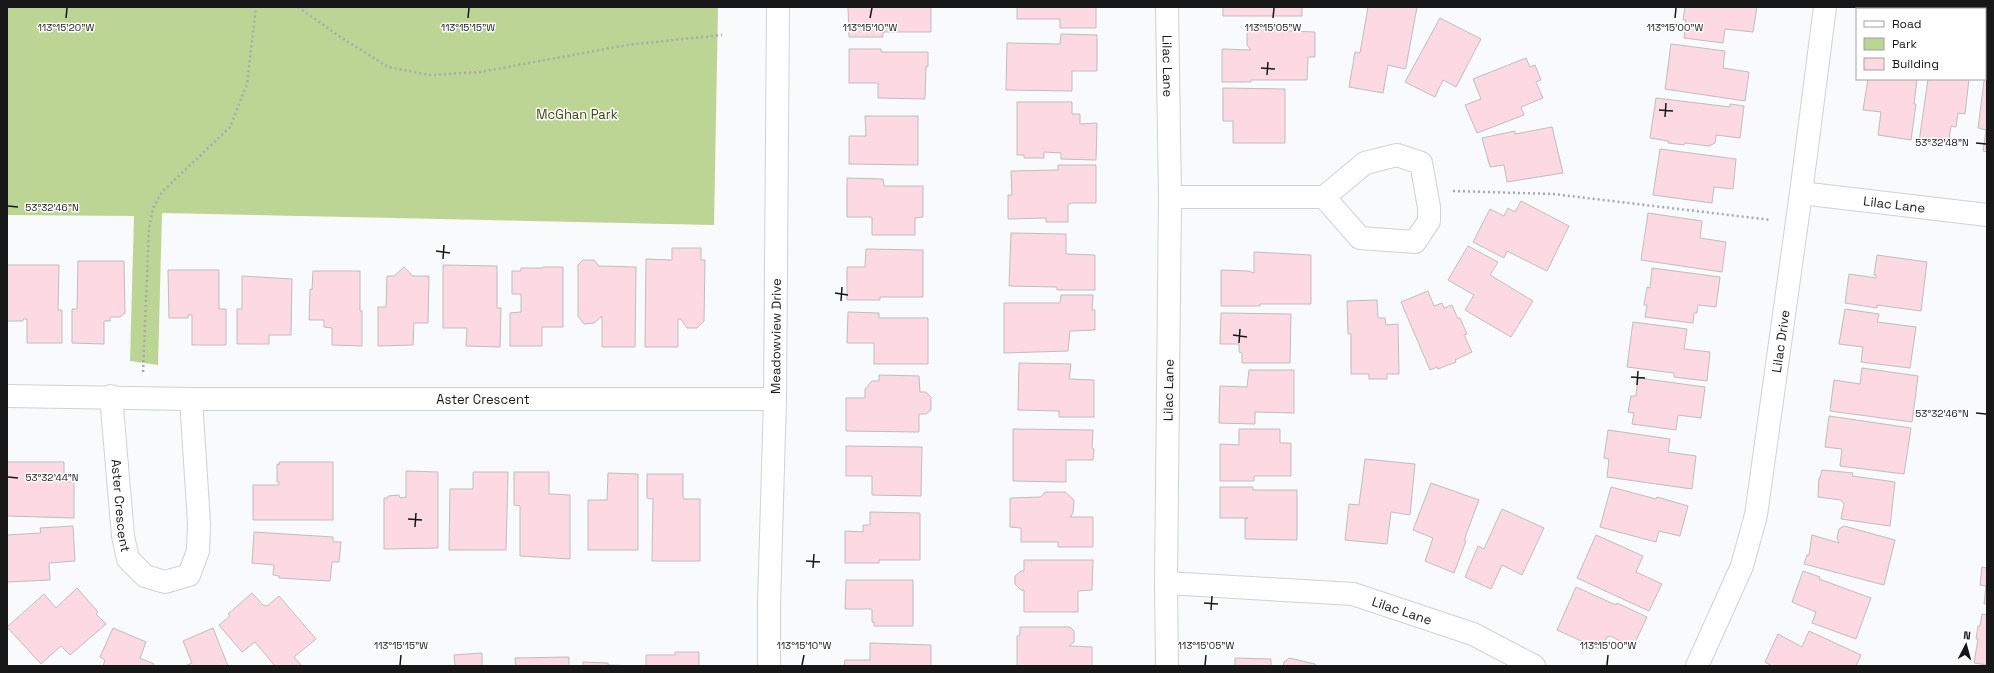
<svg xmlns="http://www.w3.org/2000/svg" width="1994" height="673" font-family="'Space Grotesk',sans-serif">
  <rect width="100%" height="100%" fill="#f9fafb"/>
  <path fill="#bcd594" d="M7 7H718L714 225 162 213 158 365 130 361 134 216 7 215Z"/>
  <path fill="#fcd9e3" stroke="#bfbdbe" d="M848 7H931V32H883V37H849Z
    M1017 7H1096V28H1060V19H1017Z
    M1223 7H1302V16H1223Z
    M1368 7H1417L1406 67 1405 69 1388 65 1383 93 1349 87 1355 52 1360 53Z
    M1685 7H1757L1753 32 1725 29 1723 43 1684 38 1686 20H1683Z
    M1440 18 1481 39 1456 87 1443 80 1435 97 1405 82Z
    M1254 27 1287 28V31L1315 32V57H1308L1307 80H1251V82H1222V49L1251 50 1247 45V33Z
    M1061 34 1097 35V71H1072V91L1006 90 1007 43 1060 44Z
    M1671 44 1725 51 1723 68 1749 72 1745 101 1665 89Z
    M849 49H881V52H928V67L926 66 925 99 878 98V83H849Z
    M1526 58 1530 67 1535 65 1541 80 1536 82 1543 98 1521 107 1524 115 1477 133 1465 105 1481 99 1473 79Z
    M1985 73 1987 74V152L1983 151 1986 130 1978 128Z
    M1868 79H1917L1914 104H1916L1911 140 1878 135 1881 112 1863 110Z
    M1928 79H1969L1965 114 1958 113 1956 127 1951 126 1948 146 1919 142Z
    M1223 88 1285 89V143H1233V121H1223Z
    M1656 98 1730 107V104L1744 106 1740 138 1716 135 1715 143 1709 146 1685 143 1684 145 1668 143V141L1650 138Z
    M1017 102H1072V114H1080V124L1097 123 1096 160 1061 159V153L1044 152V158H1024V155H1017Z
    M865 116H918V165L849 164V136H866Z
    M1552 127 1563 173 1507 182 1504 165 1490 167 1482 138 1515 131V134Z
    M1660 149 1736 159 1733 189 1714 187 1712 203 1653 195Z
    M1058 165H1096V203H1071L1068 205V222H1046V218L1008 219V195H1012L1011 171 1058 170Z
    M847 178 883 179 884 186H923V217L915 218V235H872V217H847Z
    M1521 201 1569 226 1547 271 1507 251 1504 258 1473 242 1490 209 1504 216 1508 208 1515 212Z
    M1648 213 1702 221 1700 238 1726 242 1722 272 1641 260Z
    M1011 233 1066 234V254L1095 255V290H1057V287L1009 286Z
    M1468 246 1498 262 1490 275 1533 301 1511 337 1465 310 1474 295 1448 280Z
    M672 248H701V260H705L704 321 697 328H687L681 319H678V347H645L646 259 672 260Z
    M866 249 923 250V297H880V300H847V267H865Z
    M1254 252 1311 255V304H1260V306H1221V270L1248 271 1254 273Z
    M1877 255 1927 262 1921 311 1877 305V308L1845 303 1849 274 1876 278V275H1874Z
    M583 260H594L599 266 636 267 635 347H602V316L594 323 584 324 578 316V265Z
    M78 261H124L125 313 120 317H110V321H104V344L72 343V309H77Z
    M7 265H59L58 310H62V343H27V319H23V321H7Z
    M443 265 497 266V308H501L500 347 466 346 467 328H443Z
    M404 267 413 276H429L428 323H414L413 345 378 346V307H386L387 276H394Z
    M543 267H563V327H542V346H510V313L521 312V294H512V271H521V268H542Z
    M1652 268 1720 277 1716 307 1698 305 1697 313H1694L1693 323 1645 317 1647 305H1644L1647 287 1650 288Z
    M168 270H219V309H226V345H192V315H188V318H169Z
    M313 271H360V311H362V346L332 345V328L324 327V320H309L310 289 312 290Z
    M242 276 292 279 291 335H269V344H237V309H242Z
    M1428 291 1434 306 1442 303 1444 308 1452 305 1458 319 1460 318 1467 334 1464 335 1472 352 1455 360 1456 362 1438 369 1437 367 1430 370 1401 302Z
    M1061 295H1093L1092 310H1095V330L1070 331 1068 351 1004 353V303H1060Z
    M1377 300 1378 318H1385L1386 325 1398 324 1399 374H1387V379H1369V374H1351V334H1348L1347 301Z
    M1845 309 1879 314 1877 322 1916 327 1910 368 1861 362 1863 347 1839 344Z
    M848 312 879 313V318H928V364H874V343H847Z
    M1221 313 1291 314 1290 363H1242V353L1239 352V344H1220Z
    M1633 322 1687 329 1684 349 1710 352 1707 381 1674 377V373L1627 367Z
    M1019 363 1071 364 1069 379 1094 380V417H1059V411L1018 410Z
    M1862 368 1918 376 1912 422 1830 411 1834 380 1860 384Z
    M1249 370H1294V413L1255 412V424L1219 423 1220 386 1247 387Z
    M879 375 919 376 920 392H926L931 397V410L926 414H919V432L846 431V398H865V389L872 381H879Z
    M1638 378 1705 387 1701 418 1678 415 1676 430 1632 424 1634 413 1628 412 1631 396H1636Z
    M1829 416 1911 428 1904 474 1840 466 1842 449 1825 447Z
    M1013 429 1093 430 1092 448 1094 449 1093 460H1066V482L1013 481Z
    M1239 429H1280V443H1291V476H1254V481H1220V444L1239 445Z
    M1608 430 1670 439 1668 452 1696 456 1692 489 1607 477 1609 459 1604 458Z
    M846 446 922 447 921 496 872 495V476H846Z
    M1365 459 1415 464 1410 515 1391 512 1387 544 1345 540 1349 504 1359 505Z
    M7 462H64V482H74V518L7 516Z
    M279 462H333V520H253V485H279V482H277V464L279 465Z
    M1822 470 1853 473 1852 476 1895 482 1890 526 1841 519 1844 504 1841 500 1818 497 1819 478H1820Z
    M406 471 438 472V548L384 549V498H388V496L399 495 400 498 406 497Z
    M473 472H508L506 550H449L450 489H473Z
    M514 472H549V494L570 495V559L520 556V506L514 505Z
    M608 473 638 474V550H588V500H607Z
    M647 474H683V497L684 499H700V561H652L653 499 647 498Z
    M1431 483 1479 500 1464 540 1466 541 1454 573 1425 561 1433 538 1413 530Z
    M1220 487H1253V490H1297V540L1245 539V519L1248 518H1220Z
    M1611 487 1656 499 1657 497 1688 506 1680 536 1659 531 1656 542 1600 527Z
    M1045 492H1065L1074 500 1073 513 1070 517H1093V547H1058V542H1021V528L1010 527V498L1041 497Z
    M1502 509 1544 528 1522 575 1502 565 1491 589 1465 577 1478 546 1484 549Z
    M870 512 920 513V560H879V563H845V531L863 532V525H870Z
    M73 526 75 561 49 563 50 580 7 582V535L41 533 40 528Z
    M1844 526 1895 540 1884 585 1804 564 1807 555H1809L1812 535 1839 543 1837 538 1839 529Z
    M254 532 333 537V542H341L339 562H332L330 581 279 578V576L273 575 274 565 252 563Z
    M1596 535 1643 556 1636 572 1662 584 1649 611 1577 578Z
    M1024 560H1093L1092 590 1078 591V612H1024V590H1021L1015 584V576L1021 571H1024Z
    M1982 567 1987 568V604H1984L1986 586 1980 585Z
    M1803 571 1820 577 1819 579 1871 598 1856 639 1812 623 1816 612 1792 602Z
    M846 580H913V626H874V622H872V609H845Z
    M1576 587 1616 605 1617 603 1647 617 1633 647 1610 636 1607 637 1601 650 1557 630Z
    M77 588 98 612 96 614 106 624 70 655 61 646 41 664 7 627 44 594 56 608Z
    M252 593 263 605 267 606 279 596 316 639 294 657 302 666H275L255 642 242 652 219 625 230 616 228 614Z
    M1982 614 1987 615V665L1974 663 1978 639H1976L1978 626H1980Z
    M1020 627H1070L1074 631V642L1069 646 1092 647V666H1017V636L1020 635Z
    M113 628 146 642 140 658 154 664 153 666H103L105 660 100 657Z
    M213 628 228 666H185L192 663 183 641Z
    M1809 631 1861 655 1856 666H1772L1765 662 1778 634 1802 647Z
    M870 643 931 645V666H844L845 660H870Z
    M675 652H699V666H646V655H675Z
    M482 653V666H455L454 655Z
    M569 657V666H516L515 658Z
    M1235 658 1271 659V666H1235Z
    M1289 658 1315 664 1316 666H1283L1284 662Z
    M583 662 608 663V665L637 666H583Z"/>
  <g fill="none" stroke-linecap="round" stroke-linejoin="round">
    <g stroke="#d0d1d2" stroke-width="24">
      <g id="street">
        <path id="s1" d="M1167 7 1170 197 1166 583 1167 666"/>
        <path id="s2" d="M1801 193 1987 215"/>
        <path d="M1170 197H1324L1365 163 1397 155 1421 163 1429 207V221L1415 242 1360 238 1324 197"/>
        <path id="s3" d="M7 396 191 399H775"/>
        <path id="s4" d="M111 396 123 536 128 559 145 576 165 582 189 575 198 551 199 523 191 399"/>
        <path id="s5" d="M1166 583 1353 594 1473 634 1534 666"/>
        <path id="s6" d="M1697 666 1742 566 1756 515 1801 193 1825 7"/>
      </g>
    </g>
    <g stroke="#d0d1d2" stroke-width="24">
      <g id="secondary">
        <path id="s7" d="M769 666V605L775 399 778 7"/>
      </g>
    </g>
    <path stroke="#a8a9aa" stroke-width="2.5" stroke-dasharray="2 3" stroke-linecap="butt" d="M298 7 339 36 388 67 430 75 480 72 627 45 722 35
      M1453 191 1553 194 1771 220
      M143 372 149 229 153 208 162 192 230 127 247 84 256 7"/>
    <use href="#street" stroke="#fff" stroke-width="22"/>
    <use href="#secondary" stroke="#fff" stroke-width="22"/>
  </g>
  <path fill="none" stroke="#171717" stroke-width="1.5" d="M66 18 67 8M468 18 469 8M870 18 872 8M1273 18 1274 8M1675 18 1676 8M1261 68 1275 69M1267 75 1268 62M1659 110 1673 111M1665 117 1666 103M1976 143 1986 144M8 206 18 207M436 251 450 253M443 259 444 245M835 293 848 295M841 301 842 287M1233 335 1247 337M1239 343 1240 329M1631 377 1645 378M1637 385 1638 371M1976 413 1986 414M8 477 18 478M408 519 422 520M415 527 416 513M806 561 820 562M813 568 814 554M1204 603 1218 604M1211 610 1212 596M400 665 401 655M802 665 804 655M1205 665 1206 655M1607 665 1608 655"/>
  <g text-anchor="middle" stroke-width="3" stroke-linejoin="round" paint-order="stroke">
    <g font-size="13" fill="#171717" stroke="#fff">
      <text dy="5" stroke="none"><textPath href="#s1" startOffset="59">Lilac Lane</textPath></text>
      <text dy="5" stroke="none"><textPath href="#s2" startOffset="94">Lilac Lane</textPath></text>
      <text dy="5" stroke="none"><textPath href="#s7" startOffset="330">Meadowview Drive</textPath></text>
      <text dy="5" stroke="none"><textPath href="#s6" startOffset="338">Lilac Drive</textPath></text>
      <text transform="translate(1168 390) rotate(-89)" y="5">Lilac Lane</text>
      <text dy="5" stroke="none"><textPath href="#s3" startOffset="476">Aster Crescent</textPath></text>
      <text dy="5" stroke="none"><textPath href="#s4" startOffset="110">Aster Crescent</textPath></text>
      <text dy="5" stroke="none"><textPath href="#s5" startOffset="239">Lilac Lane</textPath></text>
    </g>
    <g font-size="13" fill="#364711" stroke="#fff">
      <text x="577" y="119">McGhan Park</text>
    </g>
  </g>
  <g font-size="10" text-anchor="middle" fill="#171717" stroke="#fff" stroke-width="3" stroke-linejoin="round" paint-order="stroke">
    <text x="66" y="31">113°15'20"W</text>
    <text x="468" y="31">113°15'15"W</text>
    <text x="870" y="31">113°15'10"W</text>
    <text x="1273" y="31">113°15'05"W</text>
    <text x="1675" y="31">113°15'00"W</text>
    <text x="1942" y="146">53°32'48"N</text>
    <text x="52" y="211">53°32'46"N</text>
    <text x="1942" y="417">53°32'46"N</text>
    <text x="52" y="481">53°32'44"N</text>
    <text x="401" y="649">113°15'15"W</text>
    <text x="804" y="649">113°15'10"W</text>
    <text x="1206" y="649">113°15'05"W</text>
    <text x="1608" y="649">113°15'00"W</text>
  </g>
  <rect width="1994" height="673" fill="none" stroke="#171717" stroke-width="16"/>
  <rect x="1856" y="8" width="130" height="72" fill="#ffffff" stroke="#a2a2a2"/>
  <rect x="1864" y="21" width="20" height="6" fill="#ffffff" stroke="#a2a2a2"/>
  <text x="1892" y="28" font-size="12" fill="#171717">Road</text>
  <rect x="1864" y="38" width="20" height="12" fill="#bcd594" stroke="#a2a2a2"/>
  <text x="1892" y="48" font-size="12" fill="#171717">Park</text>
  <rect x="1864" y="58" width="20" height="12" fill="#fcd9e3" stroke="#a2a2a2"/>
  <text x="1892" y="68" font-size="12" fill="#171717">Building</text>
  <g transform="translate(1966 645) rotate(6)" stroke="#ffffff" stroke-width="3" paint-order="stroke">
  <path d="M0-3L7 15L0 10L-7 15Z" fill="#171717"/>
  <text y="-6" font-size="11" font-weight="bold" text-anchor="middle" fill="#171717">N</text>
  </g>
</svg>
